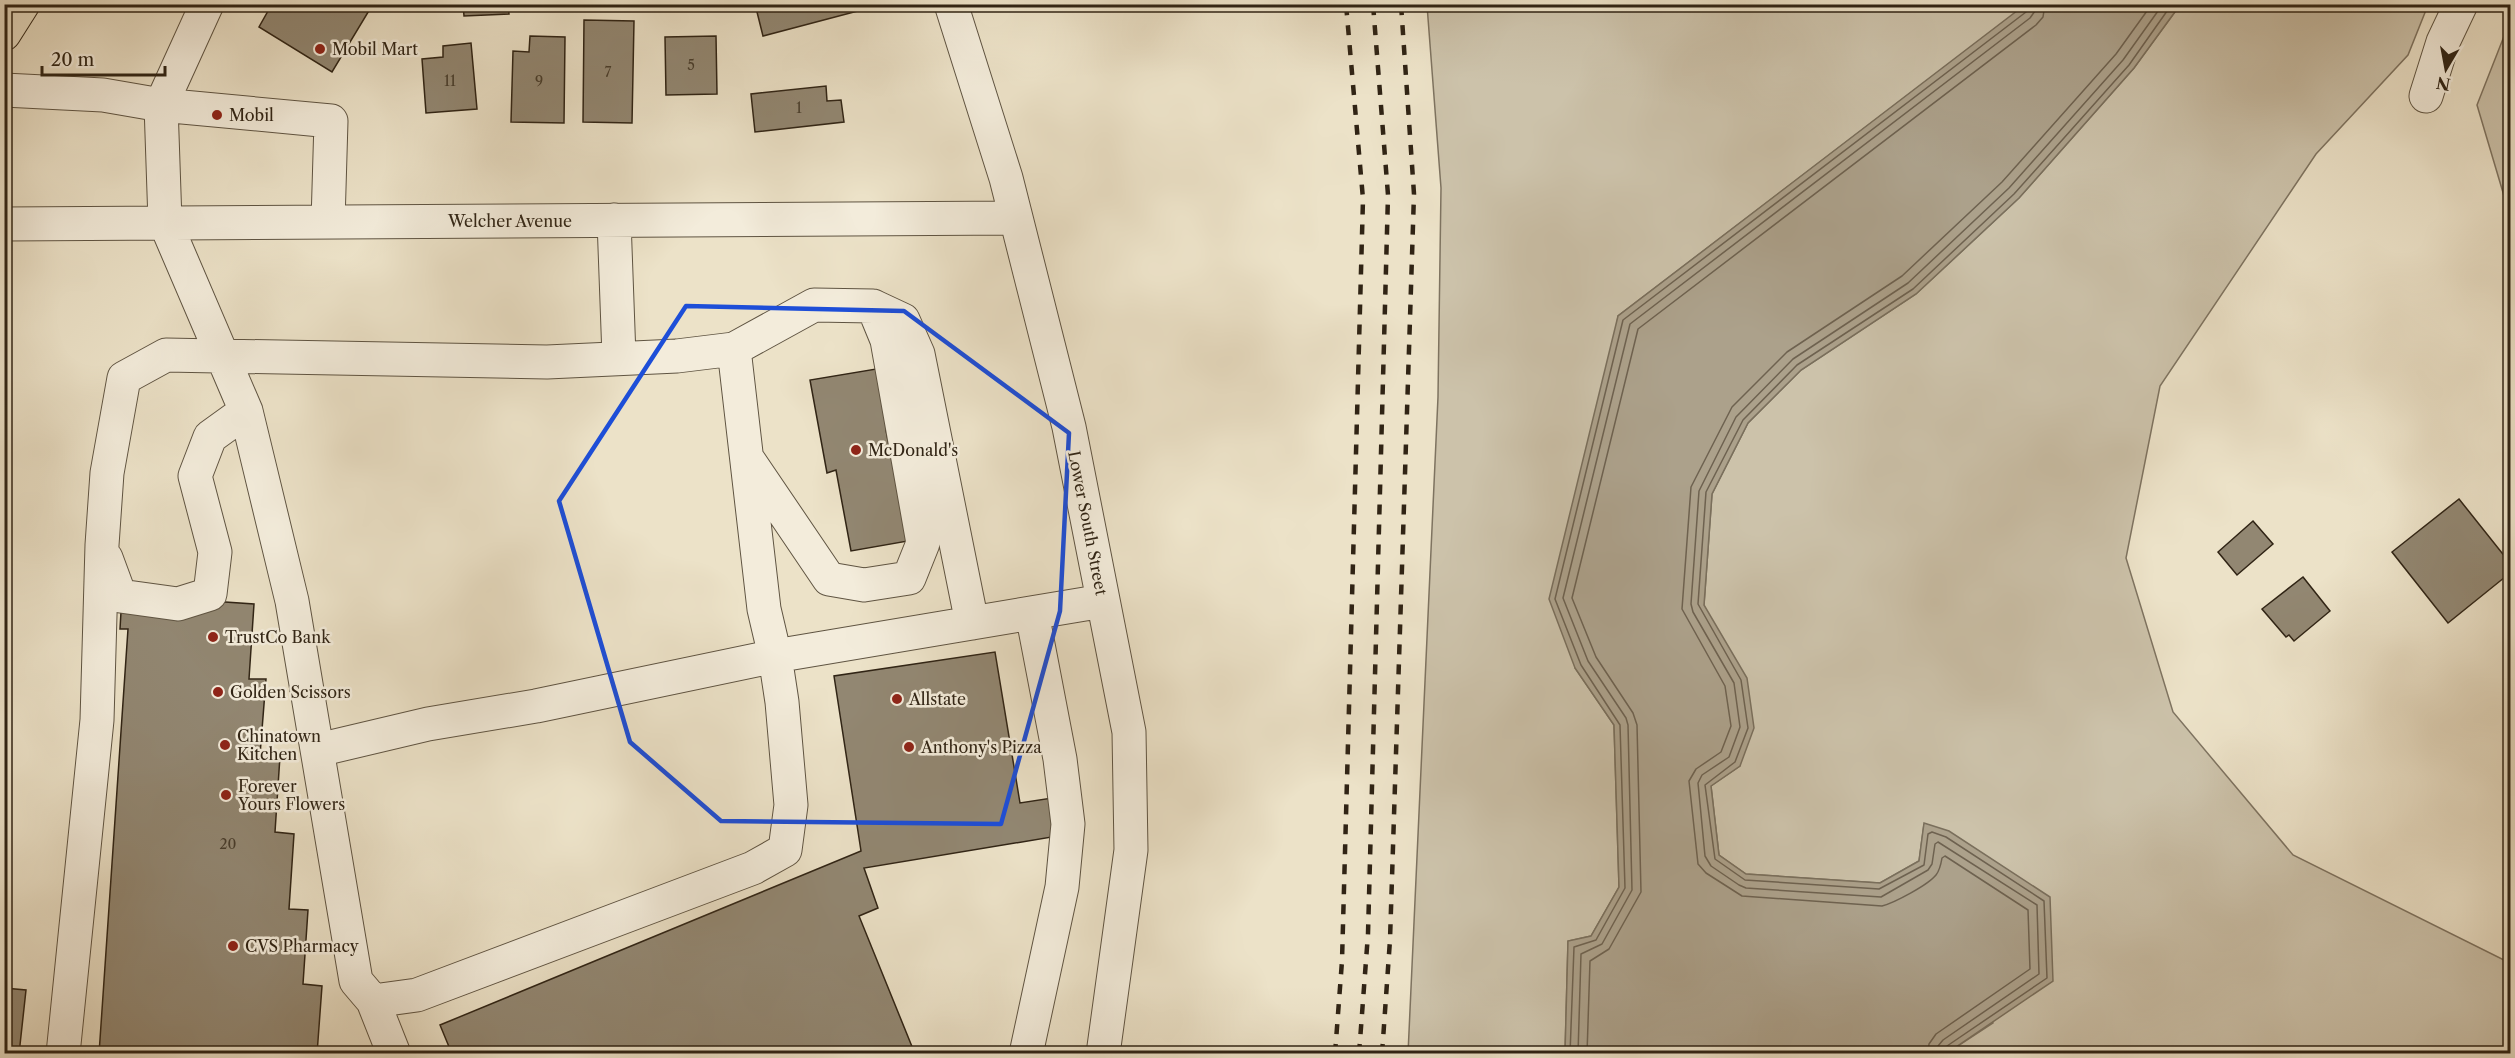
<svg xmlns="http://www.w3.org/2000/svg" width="2515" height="1058" font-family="'Libre Caslon Text',serif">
  <rect width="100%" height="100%" fill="#ece2c8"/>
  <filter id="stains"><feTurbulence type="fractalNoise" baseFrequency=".00333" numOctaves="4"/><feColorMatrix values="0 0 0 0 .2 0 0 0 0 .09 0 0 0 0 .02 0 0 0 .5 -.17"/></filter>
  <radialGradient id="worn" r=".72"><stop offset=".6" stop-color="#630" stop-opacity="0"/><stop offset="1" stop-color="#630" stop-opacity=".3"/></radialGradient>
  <path fill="#ccc2aa" stroke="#7e7360" stroke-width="1.5" d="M1427 5H2026L1618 316 1575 668 1614 725 1619 887 1591 936 1568 941 1565 1053 1408 1054 1438 397 1441 188Z
    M2180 5H2428L2408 55 2316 154 2160 386 2126 558 2173 712 2293 855 2510 963V1053H1947L1993 1023 1924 824 1919 861 1880 883 1746 874 1719 855 1711 786 1740 766 1704 605 1712 494 1748 423 1801 370 1916 294 2019 198 2134 68Z
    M2510 21V216L2477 105Z"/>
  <path fill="#aca18b" stroke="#7a6f5c" stroke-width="1.5" d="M2026 4 2180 5 2134 68 2019 198 1916 294 1801 370 1748 423 1712 494 1704 605 1747 678 1754 728 1740 766 1711 786 1719 855 1746 874 1880 883 1919 861 1924 823 1949 831 2050 897 2053 981 1947 1053H1565L1568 941 1591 936 1619 887 1614 725 1575 668 1549 599 1618 316Z"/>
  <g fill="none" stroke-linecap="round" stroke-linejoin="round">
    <path stroke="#6e6250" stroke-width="1.5" d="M1570 1054 1574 947 1596 940 1625 888 1620 725 1581 665 1555 599 1623 320 2026 12 2029 4
      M1578 1054 1581 954 1602 944 1632 890 1628 725 1626 718 1588 661 1563 598 1630 324 2030 18 2035 11 2036 4
      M1587 1054 1590 961 1609 949 1641 892 1637 725 1633 713 1596 657 1572 598 1638 329 2036 25 2043 17 2045 4
      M1928 1054 1929 1044 1936 1034 2030 969 2028 910 1945 856 1942 858C1941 864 1940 870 1936 875 1928 885 1894 903 1882 906L1742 896 1706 873 1698 864 1689 781 1696 769 1721 752 1731 726 1725 686 1682 609 1691 487 1732 407 1787 352 1902 276 2002 182 2116 54 2152 4
      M1937 1054 1938 1046 1943 1040 2039 974 2037 905 1938 842 1935 844 1932 864 1928 870 1881 897 1746 888 1739 885 1711 866 1705 856 1698 783 1702 775 1729 757 1740 727 1734 683 1693 612 1691 604 1699 491 1736 417 1793 359 1908 283 2009 188 2123 60 2163 4
      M1945 1054 1947 1046 2047 978 2044 901 1946 837 1932 832 1928 834 1924 865 1879 889 1745 880 1715 859 1705 785 1735 762 1748 728 1741 680 1698 604 1706 492 1743 420 1797 365 1913 289 2014 194 2129 65 2172 4"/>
  </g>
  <path fill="#928772" stroke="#302415" stroke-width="1.5" d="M272 4H373L332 72 259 27Z
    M463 4H508L509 14 464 16Z
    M755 4H872L873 7 763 36Z
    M584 20 634 21 632 123 583 122Z
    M530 36 565 37 564 123 511 122 513 51 529 52Z
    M716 36 717 94 666 95 665 37Z
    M471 43 477 109 426 113 422 59 443 57V46Z
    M826 86 827 101 841 100 844 122 755 132 751 94Z
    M888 367 899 428 886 430 908 541 851 551 836 470 827 473 810 380Z
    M2459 499 2510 563V573L2448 623 2392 552Z
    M2253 521 2273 544 2237 575 2218 552Z
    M2303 577 2330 611 2294 641 2289 635 2286 637 2262 609Z
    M122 595 254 604 249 679H266L260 755 280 756 275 832 294 834 289 909 308 910 303 984 322 986 317 1054H99L128 629H120Z
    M995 652 1020 803 1052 798 1058 836 864 868 878 908 859 916 915 1054H452L440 1025 861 851 834 676Z
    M4 988 26 990 19 1054H4Z"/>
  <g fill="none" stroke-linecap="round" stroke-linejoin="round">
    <g stroke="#5f5442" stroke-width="35">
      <path id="minor" d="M207 4 161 105 165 222 246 411 292 601 356 981 373 1001 417 995 753 868 785 850 791 805 782 702 775 656 1103 601
        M951 4 1006 178 1069 427 1129 732 1131 850 1103 1054
        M4 90 103 95 161 105 331 121 328 222
        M2426 96 2443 42 2461 4
        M614 220 619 357
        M4 224 1016 218
        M734 349 814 305 873 306 903 320 918 354 972 623
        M749 461 829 579 864 585 909 578 923 543 887 340 873 306
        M106 558 120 596 178 604 210 594 215 552 195 476 210 437 246 411
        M373 1001 394 1054
        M63 1054 97 720 102 545 107 473 124 378 166 355 547 362 677 356 734 349 764 609 775 656 536 706 428 724 318 750
        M1026 1054 1062 887 1068 824 1060 759 1032 613"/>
    </g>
    <g stroke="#302415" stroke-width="35">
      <path id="major" d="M4 34 23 4"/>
    </g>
    <use href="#minor" stroke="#f3ecdb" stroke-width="33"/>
    <use href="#major" stroke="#ece2c8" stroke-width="33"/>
    <path stroke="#302415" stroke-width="4.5" stroke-dasharray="10 10" stroke-linecap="butt" d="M1335 1054 1342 961 1363 199 1346 4
      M1359 1054 1368 934 1388 195 1373 4
      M1382 1054 1390 940 1414 194 1401 4"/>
  </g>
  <path fill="none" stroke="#1d4ed8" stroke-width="4.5" stroke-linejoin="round" d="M686 306 904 311 1069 433 1060 611 1001 824 721 821 630 742 559 501Z"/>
  <g fill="#8f2418" stroke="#f3ecdb" stroke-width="2">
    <circle cx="320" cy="49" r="6"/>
    <circle cx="217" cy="115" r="6"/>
    <circle cx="856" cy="450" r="6"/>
    <circle cx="213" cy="637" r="6"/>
    <circle cx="218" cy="692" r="6"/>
    <circle cx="897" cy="699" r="6"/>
    <circle cx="225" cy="745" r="6"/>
    <circle cx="909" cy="747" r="6"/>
    <circle cx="226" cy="795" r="6"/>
    <circle cx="233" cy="946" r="6"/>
  </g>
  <g text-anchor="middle" stroke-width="5" stroke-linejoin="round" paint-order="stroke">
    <g font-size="14" fill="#483d2c">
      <text x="691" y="70">5</text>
      <text x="608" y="77">7</text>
      <text x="450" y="86">11</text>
      <text x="539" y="86">9</text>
      <text x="799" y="113">1</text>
      <text x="228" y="849">20</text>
    </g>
    <g font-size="16" fill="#302415" stroke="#f3ecdb" text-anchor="start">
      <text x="332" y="55">Mobil Mart</text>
      <text x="229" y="121">Mobil</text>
      <text x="868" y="456">McDonald's</text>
      <text x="225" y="643">TrustCo Bank</text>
      <text x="230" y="698">Golden Scissors</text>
      <text x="909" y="705">Allstate</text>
      <text x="237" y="742">Chinatown<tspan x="237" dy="18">Kitchen</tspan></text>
      <text x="921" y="753">Anthony's Pizza</text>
      <text x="238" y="792">Forever<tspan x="238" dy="18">Yours Flowers</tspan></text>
      <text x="245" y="952">CVS Pharmacy</text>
    </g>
    <g font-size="16" fill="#302415" stroke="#f3ecdb">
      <text x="510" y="227">Welcher Avenue</text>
      <text transform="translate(1088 523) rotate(79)" y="6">Lower South Street</text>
    </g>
  </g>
  <rect width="2515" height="1058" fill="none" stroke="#ece2c8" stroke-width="24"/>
  <rect x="6" y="6" width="2503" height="1046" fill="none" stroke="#302415" stroke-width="3"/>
  <rect x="12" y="12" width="2491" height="1034" fill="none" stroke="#302415" stroke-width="1.5"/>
  <g transform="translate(2446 69) rotate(190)" stroke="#f3ecdb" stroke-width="4.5" paint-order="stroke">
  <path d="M0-4.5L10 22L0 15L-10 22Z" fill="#302415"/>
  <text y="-9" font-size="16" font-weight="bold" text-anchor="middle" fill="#302415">N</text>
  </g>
  <path d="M42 66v9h123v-9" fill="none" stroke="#302415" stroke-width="3"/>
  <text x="51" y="66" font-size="18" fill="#302415" stroke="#f3ecdb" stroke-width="4.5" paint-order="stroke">20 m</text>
  <rect width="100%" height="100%" filter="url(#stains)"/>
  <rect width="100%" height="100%" fill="url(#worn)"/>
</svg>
